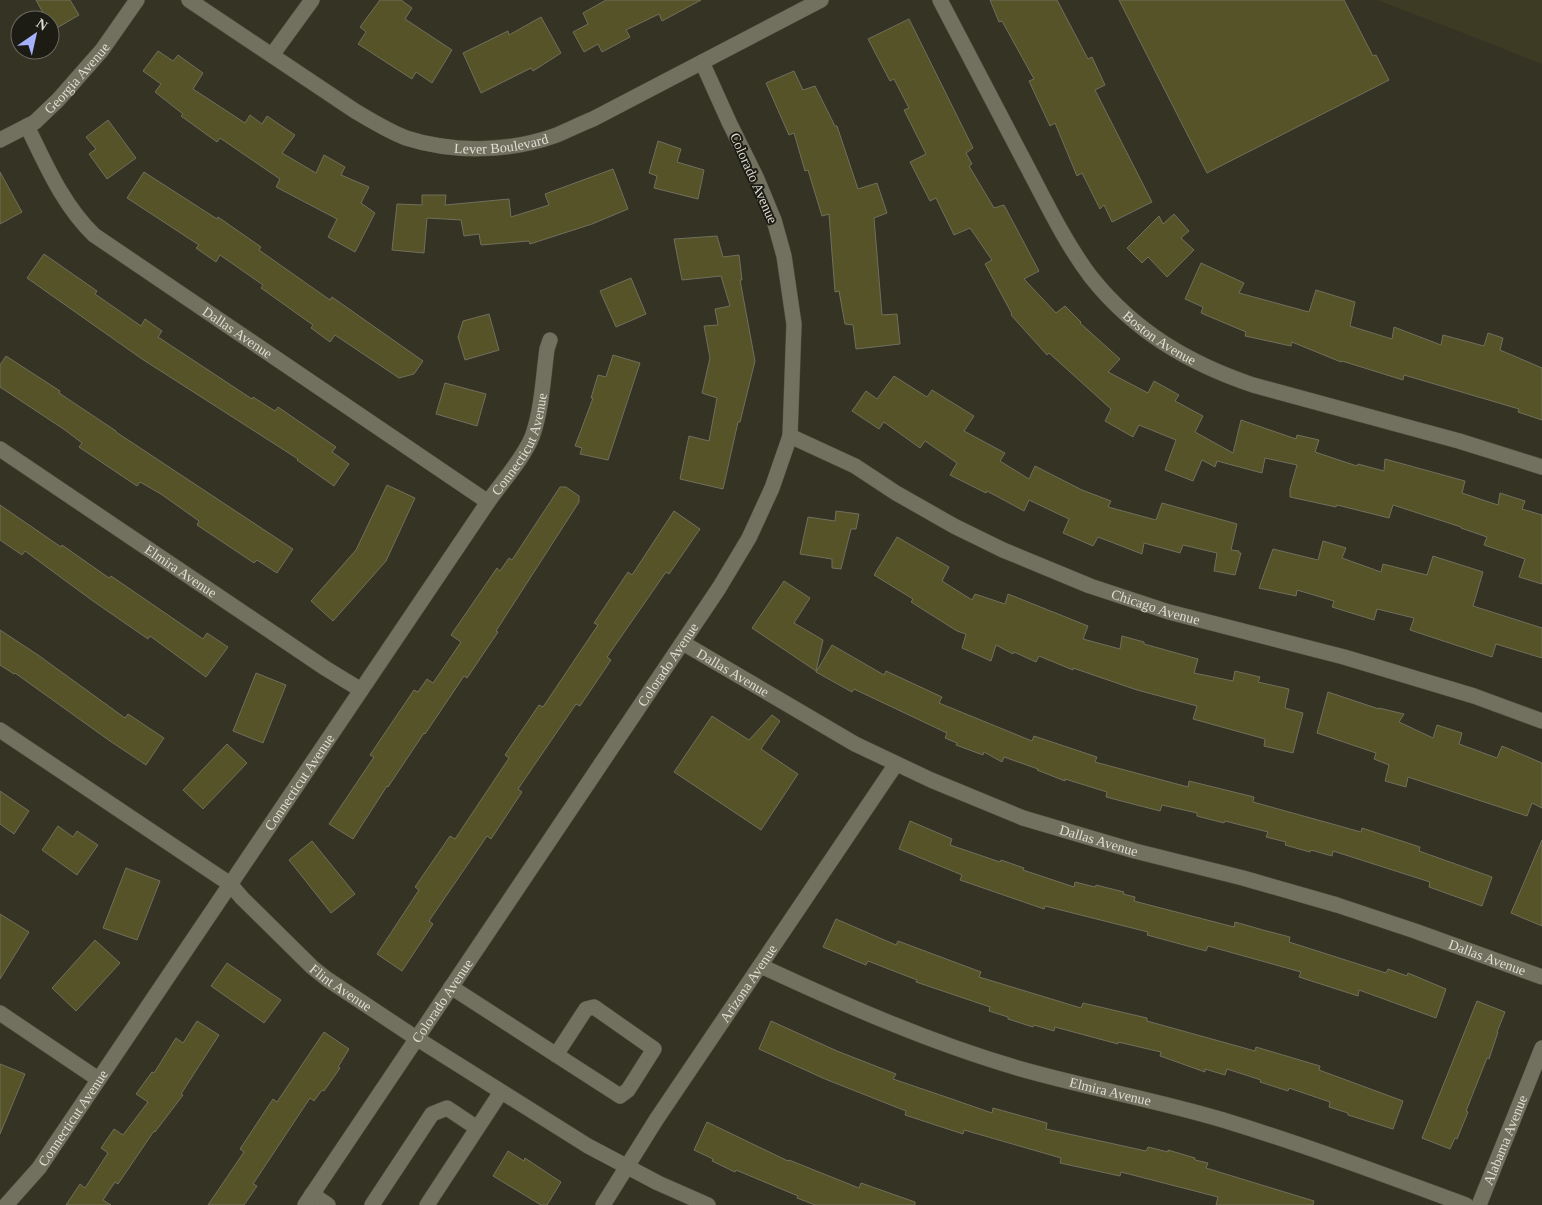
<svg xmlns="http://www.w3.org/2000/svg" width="1542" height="1205" font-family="Georgia,serif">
  <rect width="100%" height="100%" fill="#353424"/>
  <path fill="#3d3b24" d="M1377 0H1542V64L1471 36Z"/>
  <path fill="#565328" stroke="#706f5d" d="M36 0H70L79 15 50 32V20H47Z
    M380 0H401L412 8 405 19 452 50 432 83 416 72 412 79 358 44 366 32 360 27Z
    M606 0H701L662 21 659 14 626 30 630 37 602 52 598 44 584 52 573 32 588 24 583 13Z
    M990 0H1057L1088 59 1092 57 1105 85 1095 90 1152 202 1112 222 1104 205 1100 209 1082 173 1077 176 1055 123 1050 126 1029 81 1034 79 1002 21 999 22Z
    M1119 0H1344L1373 56 1376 55 1389 80 1207 173Z
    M541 17 561 53 533 71 531 68 481 93 463 53 508 31 509 35Z
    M909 19 973 148 966 153 972 164 969 166 994 208 1004 205 1039 271 1024 279 1056 313 1065 306 1081 322 1080 323 1120 359 1108 372 1148 393 1154 381 1179 395 1175 401 1203 416 1195 432 1233 453 1241 420 1296 439 1297 435 1319 440 1315 452 1357 466 1358 464 1384 471 1385 459 1465 481 1462 493 1498 505 1500 493 1525 501 1522 509 1542 515V584L1519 577 1525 559 1484 545 1487 537 1461 528V527L1393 505 1389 518 1337 505 1336 507 1290 497V489L1297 465 1265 458 1262 473 1217 461 1215 467 1202 460 1193 481 1165 470 1176 440 1139 425 1133 437 1105 421 1111 409 1049 353 1047 355 1011 315 1012 314 985 264 992 260 970 228 954 235 936 198 930 201 910 162 926 154 904 110 909 108 894 79 890 81 868 39Z
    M158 51 173 61 178 55 203 73 193 89 245 123 250 115 262 124 267 116 295 135 282 153 316 173 324 155 345 167 341 175 369 187 361 203 375 213 355 252 328 237 337 219 276 187 280 179 220 138 217 142 181 116 183 114 155 92 161 84 143 71Z
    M794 71 803 90 815 86 835 126H837L858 189 877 183 887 213 874 218 882 315 897 314 900 344 856 349 853 325 845 324 839 291 835 292 829 214 822 216 808 170 805 171 794 133 789 135 766 83Z
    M108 120 136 158 107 179 89 154 96 149 86 137Z
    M658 141 681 149 677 162 704 170 698 199 654 188 657 176 649 173Z
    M613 169 628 209 592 224 530 244 529 241 481 245 479 234 464 236 461 220 427 218 424 253 392 250 397 204 422 205V195H446L445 205 509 199 511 217 549 205 545 194Z
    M0 172 22 212 0 224Z
    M144 172 217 219 218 217 261 247 259 250 330 300 332 297 423 361 414 374 399 378 335 335 330 342 311 328 313 325 261 288 263 285 220 255 216 262 196 248 199 245 127 198Z
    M1174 214 1189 231 1181 238 1194 250 1167 277 1148 257 1142 263 1127 248 1159 216 1163 224Z
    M717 236 723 257 739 255 742 280H740L755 361 740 422H738L723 489 680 479 689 436 709 441 717 398 702 393 710 358 704 326 718 325 715 309 730 306 721 276 682 280 674 239Z
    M44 254 97 291 95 294 141 326 145 319 162 331 158 337 252 399 253 397 275 411 278 407 336 447 332 452 349 464 334 486 297 460 298 459 142 359 27 278Z
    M1201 263 1244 283 1239 293 1309 312 1316 290 1355 302 1350 326 1392 339 1394 327 1441 345 1443 335 1484 346 1488 333 1503 338 1500 350 1542 368V420L1518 412 1519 409 1404 375 1403 380 1342 361 1341 362 1292 342 1291 346 1245 336 1246 332 1201 313 1203 307 1185 299Z
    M631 278 646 314 616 327 600 291Z
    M489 314 499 350 465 360 458 337 463 321Z
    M613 355 640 363 608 460 580 454 582 448 575 446 593 398H591L598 375 606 377Z
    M6 356 60 391 59 393 116 431V432L293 549 277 573 257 560 254 563 197 525 199 521 161 494 140 482 137 486 119 474 79 447 82 443 65 430 0 387V365Z
    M894 376 927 397 932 390 974 416 964 431 1005 453 1000 461 1029 479 1035 466 1082 490 1111 501 1108 507 1156 520 1162 503 1237 524 1231 550 1239 551V553H1241L1235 575 1214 571 1217 553 1183 545 1180 553 1144 543 1142 554 1098 537 1093 546 1063 533 1069 519 1029 500 1024 511 987 491 986 493 950 475 957 463 925 441 920 448 884 422 879 429 852 411 866 391 877 399Z
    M445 383 486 394 477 426 436 414Z
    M387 485 415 498 386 561 333 621 311 601 356 550Z
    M560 487H566L579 496V502L496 631 498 632 467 678 464 676 425 734 424 733 388 787 387 786 353 839 329 824 374 757 370 755 414 690 418 692 427 679 433 683 461 642 451 635 497 568 500 571 509 558 512 560Z
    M0 505 61 547 62 545 109 578 111 576 203 639 207 633 228 647 206 677 150 636 148 639 93 601 25 551 22 555 0 540Z
    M674 511 700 529 669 574 666 572 607 657 611 660 580 706 576 704 518 789 522 792 491 839 487 836 429 921 433 924 402 971 377 954 419 890 415 887 450 836 455 839 509 758 505 755 539 705 543 707 598 625 594 623 628 572 632 575Z
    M836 511 859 514 856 529H851L841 569 832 568V559L800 554 808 517 835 521Z
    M897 537 949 567 942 581 972 600 975 594 1005 604 1008 594 1088 626 1083 639 1120 649 1122 636 1144 642V644L1198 659 1194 673 1233 681 1235 671 1260 677 1258 682 1289 689 1285 708 1303 713 1293 753 1264 746 1265 739 1193 719 1197 706 1137 690 1073 668V670L1039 656 1036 662 1014 652 1013 654 996 645 991 661 962 648 966 634 957 631 911 602 913 599 874 575Z
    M1323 541 1346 548 1342 558 1381 572 1383 564 1427 575 1433 556 1483 572 1473 606 1542 628V658L1496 644 1492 657 1410 630 1414 618 1377 609 1374 620 1332 607 1334 601 1297 590 1296 596 1259 588 1273 549 1318 560Z
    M784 581 810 598 794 623 823 640 816 671 752 628Z
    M0 630 38 655 125 718 128 714 164 738 146 765 110 741 15 673 14 674 0 665Z
    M832 645 884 675 886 671 942 697 939 703 1032 741 1034 736 1097 757 1095 762 1188 787 1189 781 1254 797 1253 802 1361 832 1362 828 1420 847 1419 851 1492 877 1482 906 1429 887 1430 882 1333 851 1332 856 1311 850 1310 852 1285 845 1286 842 1266 837 1268 832 1225 821 1224 823 1197 816V813L1162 805 1160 811 1106 797 1107 792 1065 779V781L1037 770 1038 769 1004 757 1002 762 984 752 983 755 956 745 957 743 945 738 947 733 854 689 852 692 816 672Z
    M256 673 286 685 263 743 233 731Z
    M1328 692 1379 709V708L1404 714 1399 722 1433 738 1437 725 1462 733 1459 744 1497 758 1502 746 1542 763V808L1532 803 1527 816 1408 777 1406 787 1385 781 1389 765 1374 759 1376 753 1317 733Z
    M772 715 780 721 761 749 798 774 761 830 674 772 712 716 749 740Z
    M227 744 247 763 203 809 183 790Z
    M0 791 29 811 14 834 0 824Z
    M910 821 952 839 950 845 1000 862 1001 860 1024 868 1023 870 1074 887 1075 882 1095 887 1096 885 1124 892 1123 894 1135 897 1134 901 1234 927 1235 922 1263 930 1290 937 1289 942 1333 956 1386 973 1388 969 1407 976 1408 973 1446 989 1436 1018 1359 990 1358 996 1299 977 1301 972 1208 946 1206 951 1147 935 1148 932 1045 906 1044 909 960 880 962 875 899 849Z
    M58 826 73 837 77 831 98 845 77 875 42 850Z
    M1542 840V926L1511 913Z
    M312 841 355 894 331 913 289 860Z
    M126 868 160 881 137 940 103 928Z
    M0 914 29 932 0 979Z
    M836 919 896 945 898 941 981 972 979 977 1081 1008 1083 1003 1147 1018V1021L1255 1051 1256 1047 1320 1066 1319 1070 1403 1101 1393 1129 1348 1115V1113L1329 1107 1330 1102 1289 1088 1288 1091 1260 1082 1261 1080 1227 1069 1225 1075 1205 1069V1072L1160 1056 1161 1052 1118 1042V1044L1055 1027 1054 1031 1034 1025 1033 1027 1008 1019V1017L989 1011 990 1007 916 982 917 980 868 961 866 965 823 947Z
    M95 940 120 963 76 1011 52 988Z
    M227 963 281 1000 264 1023 211 986Z
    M1477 1001 1505 1012 1497 1032H1498L1489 1059 1487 1058 1466 1111 1468 1112 1457 1139 1455 1138 1450 1149 1422 1138Z
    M197 1021 219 1035 181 1094 183 1095 155 1132 154 1131 118 1184 115 1182 103 1200 111 1205H66L80 1184 85 1188 108 1153 101 1148 114 1129 123 1135 148 1102 136 1094 152 1072 154 1073 176 1038 183 1043Z
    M771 1021 837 1051 896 1074 893 1079 949 1098 992 1113 993 1108 1047 1123 1046 1129 1146 1151 1148 1147 1168 1152V1150L1195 1158V1160L1208 1163 1206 1168 1314 1201 1313 1205H1216L1218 1197 1121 1172 1120 1176 1060 1163 1061 1158 964 1130 963 1134 905 1115 906 1111 825 1079 759 1049Z
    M324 1032 349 1049 338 1067 340 1068 324 1091 322 1090 314 1101 310 1098 253 1184 257 1186 244 1205H208L244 1152 240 1149 273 1099 277 1102Z
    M0 1064 25 1074 0 1134Z
    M707 1122 788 1161 789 1160 859 1188 861 1183 915 1202V1205H815L797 1198 798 1196 736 1170 735 1172 712 1161 713 1159 694 1150Z
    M508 1151 524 1161 525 1158 561 1182 547 1205H541L493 1176Z"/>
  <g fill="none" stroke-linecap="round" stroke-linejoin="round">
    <g stroke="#535244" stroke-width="16">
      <g id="minor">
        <path id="s1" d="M189 0 355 111C372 121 388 131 406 138 453 153 508 152 554 136 567 131 580 124 593 119L821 0"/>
        <path id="s2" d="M940 0C967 52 994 103 1021 155 1043 196 1063 240 1091 277 1134 331 1188 363 1253 385L1459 441 1542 467"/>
        <path d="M272 55 312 0"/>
        <path id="s3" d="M27 126C46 165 63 205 94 235L488 502"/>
        <path id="s4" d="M0 140 35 122 58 100 102 50 137 0"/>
        <path id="s5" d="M790 436 855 466 896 493 954 526 1003 550 1090 586 1169 612 1344 657 1474 696 1542 721"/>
        <path id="s6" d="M0 449 325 668 361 690"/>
        <path id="s7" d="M683 643 855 744 931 780 1023 818 1135 851 1243 878 1337 905 1415 931 1542 977"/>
        <path id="s8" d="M0 730 230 884 242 898 312 967 327 979 416 1038 588 1146 658 1183 708 1205"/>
        <path id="s9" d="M761 966C845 1005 931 1043 1021 1069 1088 1088 1156 1100 1223 1120 1305 1145 1385 1175 1466 1205"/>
        <path d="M451 987 620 1096 628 1090 654 1049 594 1007 586 1009 556 1055"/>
        <path d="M0 1013 98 1079"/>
        <path d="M312 1194 328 1205"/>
        <path id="s10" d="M6 1205 39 1168 488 502C502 482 523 459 532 437 542 410 543 378 547 349L550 340"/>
        <path id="s11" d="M305 1205 719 588 749 538 772 488 790 436 794 324 784 256 774 220 757 179 729 122 702 62"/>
        <path d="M372 1205 432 1114 447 1108 477 1128"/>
        <path d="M427 1205 501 1092"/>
        <path id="s12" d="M603 1205 656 1120 896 764"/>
        <path id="s13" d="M1479 1205 1542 1048"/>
      </g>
    </g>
    <use href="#minor" stroke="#72715f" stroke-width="15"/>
  </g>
  <g text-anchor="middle" stroke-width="4" stroke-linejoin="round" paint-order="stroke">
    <g font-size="14" fill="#dfded4" stroke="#1c1c14">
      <text dy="5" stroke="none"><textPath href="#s4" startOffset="100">Georgia Avenue</textPath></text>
      <text dy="5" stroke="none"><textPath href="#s1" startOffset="354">Lever Boulevard</textPath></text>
      <text transform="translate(754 178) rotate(66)" y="5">Colorado Avenue</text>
      <text dy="5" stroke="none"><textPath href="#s3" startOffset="302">Dallas Avenue</textPath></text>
      <text dy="5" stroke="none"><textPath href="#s2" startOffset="408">Boston Avenue</textPath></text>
      <text dy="5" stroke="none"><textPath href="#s10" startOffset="920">Connecticut Avenue</textPath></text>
      <text dy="5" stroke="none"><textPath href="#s6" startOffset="218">Elmira Avenue</textPath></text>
      <text dy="5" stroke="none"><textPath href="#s5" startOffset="405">Chicago Avenue</textPath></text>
      <text dy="5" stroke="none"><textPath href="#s11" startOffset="651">Colorado Avenue</textPath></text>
      <text dy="5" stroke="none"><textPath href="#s7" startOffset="58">Dallas Avenue</textPath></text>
      <text dy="5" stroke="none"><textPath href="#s10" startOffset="515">Connecticut Avenue</textPath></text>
      <text dy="5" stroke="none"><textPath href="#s7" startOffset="462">Dallas Avenue</textPath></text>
      <text dy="5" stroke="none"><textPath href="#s7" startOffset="868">Dallas Avenue</textPath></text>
      <text dy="5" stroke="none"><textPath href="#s12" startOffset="265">Arizona Avenue</textPath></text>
      <text dy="5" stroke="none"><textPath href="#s8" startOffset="429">Flint Avenue</textPath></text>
      <text dy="5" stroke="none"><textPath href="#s11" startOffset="246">Colorado Avenue</textPath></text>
      <text dy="5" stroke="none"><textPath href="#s9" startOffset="372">Elmira Avenue</textPath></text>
      <text dy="5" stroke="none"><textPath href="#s10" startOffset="110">Connecticut Avenue</textPath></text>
      <text dy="5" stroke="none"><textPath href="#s13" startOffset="70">Alabama Avenue</textPath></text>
    </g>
  </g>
  <g transform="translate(35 35) rotate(34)"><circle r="24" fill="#1c1c14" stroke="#6a6a61"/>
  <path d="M0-4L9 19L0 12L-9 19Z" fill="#a6b1fc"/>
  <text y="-8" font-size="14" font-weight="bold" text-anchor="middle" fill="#dfded4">N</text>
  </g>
</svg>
